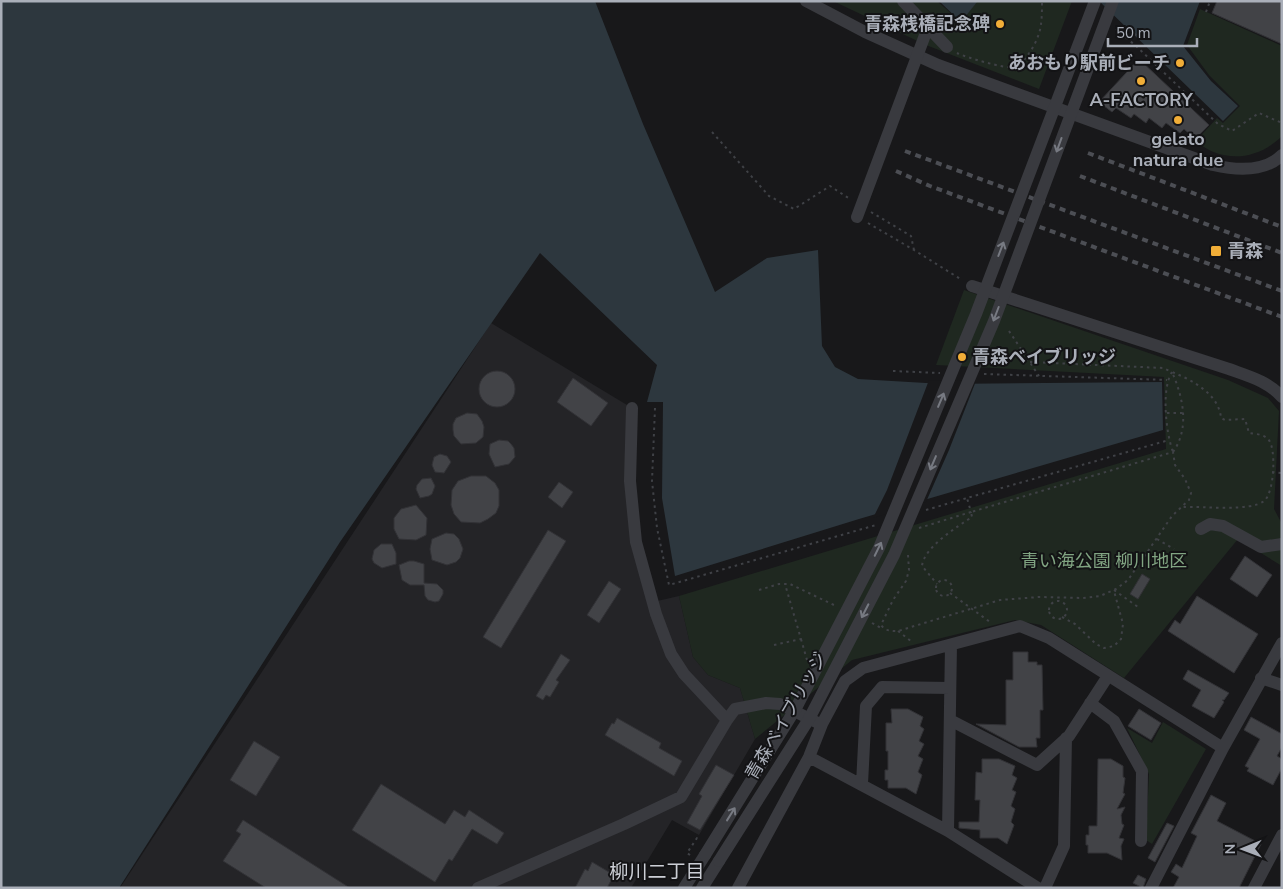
<svg xmlns="http://www.w3.org/2000/svg" width="1283" height="889" font-family="'Nunito Sans','Noto Sans JP',sans-serif">
  <rect width="100%" height="100%" fill="#18181a"/>
  <path fill="#242427" d="M491 323 632 408 630 481 653 602 679 596 693 657 708 675 740 688 755 739 699 835 672 820 631 888H120Z"/>
  <path fill="#1f2820" d="M833 1H937L961 22 977 1H1072L1039 89 926 45Z
    M1200 9 1282 46V136C1258 160 1222 164 1196 141L1217 118 1223 123 1240 106 1209 75 1187 45Z
    M964 290 1228 380 1268 398 1279 411 1274 509 1282 524V566L1238 539 1124 678 1041 625 1015 620 852 660 755 739 740 688 708 675 693 657 679 596 1166 449 1164 377 936 365Z
    M1163 722 1206 749 1152 844 1146 840 1149 774 1127 728 1152 743Z"/>
  <path fill="#2d373e" d="M1 1H595L643 124 715 292 767 258 818 250 822 346 835 367 858 379 943 384 1162 382 1163 430 859 519 675 576 662 498 663 402H647L657 365 540 253 340 542 119 888H1Z
    M939 1H977V2L961 22Z
    M1099 1H1200L1183 46 1211 81 1238 106 1223 121Z"/>
  <path fill="#18181a" d="M929 380 976 381 949 450 926 502 873 518 887 490Z"/>
  <path fill="#424347" stroke="#323236" d="M1217 1H1282V44L1212 13Z
    M1139 59 1209 125 1195 139 1184 129 1180 133 1166 123 1162 128 1149 118 1146 123 1134 114 1131 118 1116 108 1112 112 1099 102Z
    M479 389a18 18 0 1 1 36 0a18 18 0 1 1-36 0Z
    M573 378 608 403 591 426 557 402Z
    M467 413 477 414 482 421 484 427 483 437 476 443 461 444 454 436 453 430V424L456 418Z
    M499 440 508 441 511 444 514 448 515 457 509 464 495 467 489 454 490 444Z
    M440 454 447 456 451 462 444 473 435 472 432 465 434 457Z
    M471 476H486L495 483 499 490V506L496 513 488 519 480 523 461 522 454 514 451 505 452 490 458 481Z
    M431 478 435 486 432 494 429 496 420 498 416 489 417 485 422 479Z
    M559 482 573 492 562 508 548 497Z
    M416 505 427 518 426 535 416 540 399 539 394 529V518L401 509Z
    M548 530 566 541 501 648 483 637Z
    M446 533 454 534 459 539 463 549 460 558 456 562 447 565 432 560 430 549 432 539Z
    M381 544H392L396 553V564L382 568 374 563 372 559 374 550Z
    M1245 556 1272 575 1257 597 1230 579Z
    M409 561H414L424 564V583L437 584 443 590V594L439 601 435 602 428 600 425 596 424 585H410L402 580 399 565Z
    M1142 574 1150 579 1138 599 1130 594Z
    M609 581 621 589 599 623 587 615Z
    M1197 596 1258 634 1234 673 1168 631 1175 620 1180 624Z
    M1013 652H1028V662H1037V665H1042L1043 710H1040V738H1036L1037 747H1019L976 724 1006 725V680H1013Z
    M561 654 570 660 556 680 559 682 550 697 546 695 543 700 536 696Z
    M1188 670 1229 693 1224 700H1222L1224 702 1214 718 1192 706 1201 690 1183 679Z
    M891 709H908L923 717 920 726 924 729 919 741 924 744 918 756 923 759 918 772 922 775 916 794 906 788H888V780H885V770H888V751H886V723H892Z
    M1139 709 1161 723 1151 740 1128 726Z
    M1251 717 1282 734V747L1277 756 1282 759V768L1273 785 1247 771 1249 768 1245 766 1260 739 1244 730Z
    M617 718 661 743 659 748 682 761 674 776 605 735 612 723 614 724Z
    M254 741 280 757 256 796 230 780Z
    M982 759H999L1015 766 1012 775 1017 778 1012 790 1016 792 1011 806 1015 809 1011 822 1014 825 1007 844 998 838H980V830L959 828V822H979L980 800H975L976 772 982 773Z
    M1098 759H1111L1123 766V777L1125 778 1123 793 1125 794 1117 809 1125 807 1121 815 1122 824 1124 825 1119 838 1124 839 1121 846 1122 860 1107 853H1088V845H1086V835H1089V826H1097Z
    M716 765 734 775 700 830 687 823 702 796 699 794Z
    M381 784 445 824 454 810 465 817 469 810 504 833 497 844 472 829 452 861 449 859 435 882 352 830Z
    M1211 795 1226 803 1217 821 1261 844 1239 888H1173L1179 877 1171 872 1176 864 1182 868 1197 836 1191 833Z
    M243 820 350 888H266L223 861 241 834 236 831Z
    M1167 823 1174 826 1155 862 1148 858Z
    M592 862 614 875 607 888H575L585 869 588 871Z
    M1138 875 1146 879 1143 888 1133 883Z"/>
  <g fill="none" stroke-linecap="round" stroke-linejoin="round">
    <path stroke="#3f4146" stroke-width="2" stroke-dasharray="2.5 4" stroke-linecap="butt" d="M1206 12 1210 1
      M1116 29 1136 46 1218 124 1232 131 1259 113 1282 123
      M1130 39 1135 34 1144 42
      M957 53C965 57 1005 69 1013 67 1026 64 1040 38 1041 24 1042 17 1042 9 1042 1
      M712 132 769 196 794 209 830 186 850 199
      M871 212 911 236 914 250
      M868 223 914 250 962 280
      M1009 331 1039 376
      M1030 362 1163 368 1172 372C1161 389 1166 433 1173 452
      M893 371 940 373
      M984 374 1167 380
      M655 408 652 481 657 528 669 585 876 525
      M1167 413H1183
      M1173 452C1190 428 1183 397 1172 372 1192 380 1219 394 1221 418L1225 420 1245 419 1249 433C1255 434 1263 434 1268 439 1277 448 1274 494 1264 501 1250 512 1202 506 1183 507
      M1272 472 1282 473
      M926 510 967 498
      M919 528 971 512 967 498 1169 440
      M1157 539 1174 549
      M908 555 909 570 906 581 893 600 881 625C885 631 891 631 898 631L1000 600 1039 597 1083 598 1100 596 1116 589 1128 580 1172 516 1189 500 1191 493 1185 479 1175 465 1173 452 971 512 972 517C957 527 924 547 922 566L937 584
      M936 588a8 8 0 1 1 16 0a8 8 0 1 1-16 0Z
      M759 590 779 584H790L836 606
      M1114 590 1138 607
      M950 593 990 622
      M1049 610a9 9 0 1 1 18 0a9 9 0 1 1-18 0Z
      M1062 617 1075 624 1096 644 1104 648 1114 646 1121 639 1123 624 1114 591
      M872 623 881 628
      M898 631 912 642
      M801 639 807 660
      M774 645 801 639 785 584
      M690 855 687 853 697 838 700 839"/>
    <path stroke="#393a3f" stroke-width="12" d="M806 1 865 32 938 65 1213 165C1235 170 1264 173 1282 155
      M903 1 947 47
      M972 286 1229 369C1248 376 1268 381 1282 397
      M632 408 630 481 636 542 656 614 671 654 684 674 727 720 735 709 766 703 780 704 818 723
      M1201 529 1210 524 1223 526 1261 547 1282 544
      M1261 678 1282 685
      M1090 703 1114 721 1142 771 1141 841
      M950 720 1037 765 1069 736 1108 676
      M809 757 948 831 1038 888
      M862 784 866 706 882 687 950 688
      M948 831 951 645
      M478 888 624 824 681 797 727 720
      M684 888 705 855
      M702 888 719 861
      M738 888 809 757 822 724 845 681 863 668 1020 626 1049 638 1223 748
      M1045 888 1064 846 1066 738
      M1151 888 1223 748 1282 643
      M1254 888 1282 835"/>
    <path stroke="#4c4e54" stroke-width="4" stroke-dasharray="6 5" stroke-linecap="butt" d="M905 151 1282 291
      M1088 153 1282 227
      M896 171 930 186 1282 317
      M1080 176 1282 253"/>
    <path stroke="#393a3f" stroke-width="12" d="M857 217 928 27
      M705 855 796 708 879 548 976 314 1095 1
      M719 861 809 719 894 555 994 321 1113 1"/>
  </g>
  <defs><path id="oneway-shaft" d="M-6 0H5M1.5-3L5.5 0L1.5 3" fill="none" stroke-width="1.6" stroke-linecap="round" stroke-linejoin="round" transform="scale(1.25)"/></defs>
  <g stroke="#777a82">
    <use href="#oneway-shaft" transform="translate(1059 145) rotate(110)"/>
    <use href="#oneway-shaft" transform="translate(1001 249) rotate(-69)"/>
    <use href="#oneway-shaft" transform="translate(996 314) rotate(111)"/>
    <use href="#oneway-shaft" transform="translate(941 400) rotate(-67)"/>
    <use href="#oneway-shaft" transform="translate(933 463) rotate(113)"/>
    <use href="#oneway-shaft" transform="translate(878 549) rotate(-64)"/>
    <use href="#oneway-shaft" transform="translate(865 611) rotate(117)"/>
    <use href="#oneway-shaft" transform="translate(731 814) rotate(-58)"/>
  </g>
  <g fill="#f1ae38" stroke="#131315" stroke-width="2">
    <circle cx="1000" cy="24" r="5"/>
    <circle cx="1180" cy="63" r="5"/>
    <circle cx="1141" cy="81" r="5"/>
    <circle cx="1178" cy="120" r="5"/>
    <rect x="1210" y="245" width="12" height="12" rx="2.5"/>
    <circle cx="962" cy="357" r="5"/>
  </g>
  <g text-anchor="middle" stroke-width="4" stroke-linejoin="round" paint-order="stroke">
    <g font-size="18" font-weight="bold" fill="#aaafb9" stroke="#131315" text-anchor="end">
      <text x="990" y="30">青森桟橋記念碑</text>
      <text x="1170" y="69">あおもり駅前ビーチ</text>
      <text x="1141" y="106" text-anchor="middle">A-FACTORY</text>
      <text x="1178" y="145" text-anchor="middle">gelato<tspan x="1178" dy="21">natura due</tspan></text>
      <text x="1227" y="257" text-anchor="start">青森</text>
      <text x="972" y="363" text-anchor="start">青森ベイブリッジ</text>
    </g>
    <g font-size="18" fill="#81a482" stroke="#131315">
      <text x="1104" y="567">青い海公園 柳川地区</text>
    </g>
    <g font-size="18" fill="#aaafb9" stroke="#131315">
      <text transform="translate(786 716) rotate(-60)" y="6">青森ベイブリッジ</text>
    </g>
    <g font-size="19" fill="#cbced5" stroke="#131315">
      <text x="657" y="878">柳川二丁目</text>
    </g>
  </g>
  <rect width="1283" height="889" fill="none" stroke="#aaafb9" stroke-width="5"/>
  <g transform="translate(1243 849) rotate(269)" stroke="#131315" stroke-width="4" paint-order="stroke">
  <path d="M0-4L9 19L0 12L-9 19Z" fill="#aaafb9"/>
  <text y="-8" font-size="14" font-weight="bold" text-anchor="middle" fill="#aaafb9">N</text>
  </g>
  <path d="M1108 38v8h89v-8" fill="none" stroke="#aaafb9" stroke-width="2.5"/>
  <text x="1116" y="38" font-size="15" fill="#aaafb9" stroke="#131315" stroke-width="4" paint-order="stroke">50 m</text>
</svg>
